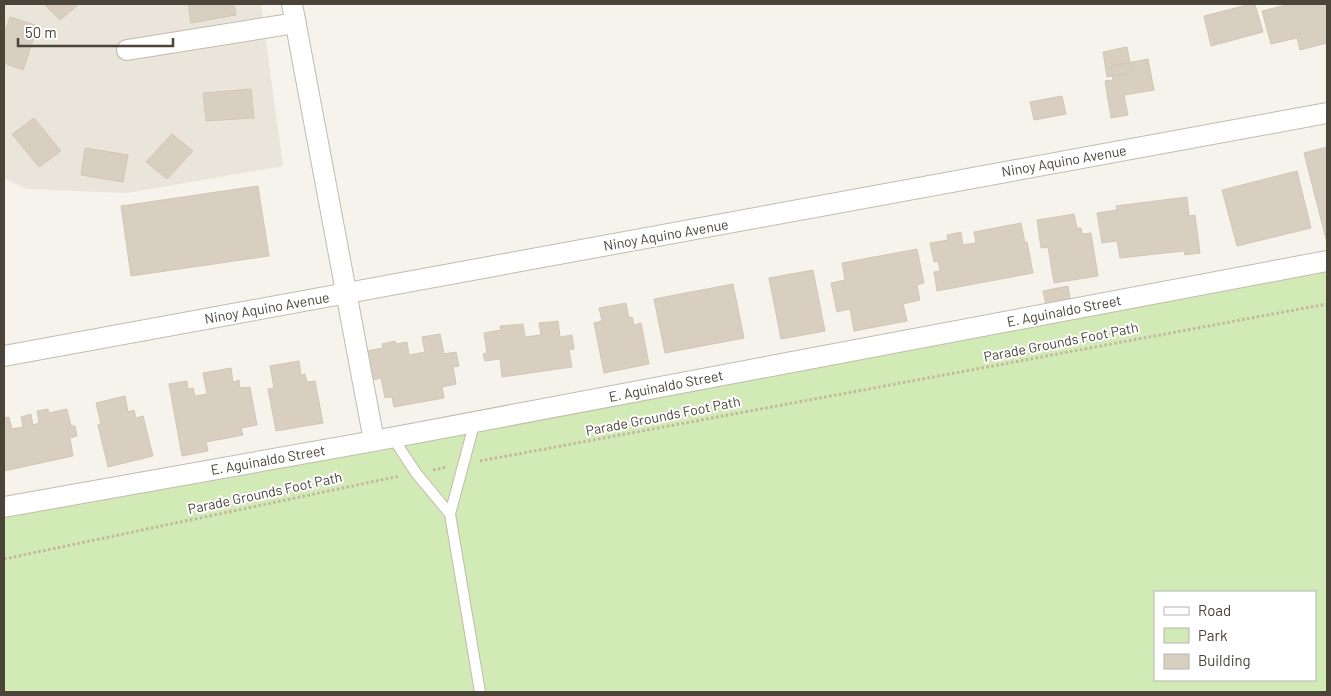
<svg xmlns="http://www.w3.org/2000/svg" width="1331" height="696" font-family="Barlow,sans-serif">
  <rect width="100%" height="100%" fill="#f6f3ec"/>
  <path fill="#eae5da" d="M4 4H261L283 166 127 193 26 189 4 178Z"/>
  <path fill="#d2eab5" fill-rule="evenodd" d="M1327 270V692H4V518ZM1155 592H1315V680H1155Z"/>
  <path fill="#d8cfc1" stroke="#d3c7b4" d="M44 4H79L60 20Z
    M188 4H234L236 15 191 23Z
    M1251 4H1255L1263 32 1211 46 1204 16Z
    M1290 4H1327V43L1300 50 1297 38 1271 44 1262 11Z
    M10 17 38 26 23 70 4 63V35Z
    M1127 47 1132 73 1107 77 1103 52Z
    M1148 59 1154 90 1124 95 1128 115 1111 118 1105 81 1113 80 1111 66Z
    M251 89 254 118 206 121 203 93Z
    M1062 96 1066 114 1034 120 1030 102Z
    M34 118 61 151 39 167 12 134Z
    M172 134 193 151 167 179 146 162Z
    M1327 147V239H1326L1304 153Z
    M85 148 128 155 123 182 81 175Z
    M1297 171 1311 228 1237 246 1222 190Z
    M258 186 269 256 131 276 121 206Z
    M1187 197 1189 216 1195 215 1200 253 1185 255 1184 251 1120 258 1117 241 1102 243 1097 213 1117 210 1116 206Z
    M1074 214 1077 228H1081L1082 234 1091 233 1098 276 1054 283 1048 247 1041 248 1037 220Z
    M1021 223 1025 243 1027 242 1033 273 937 291 934 272 940 271 938 261 934 262 930 243 948 240 947 235 961 232 963 245 976 243 974 232Z
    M917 249 924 283 917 285 920 300 903 304 907 321 854 331 850 309 837 312 831 283 845 280 842 263Z
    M813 270 825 331 781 339 769 278Z
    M733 284 744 338 665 353 654 299Z
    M1068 286 1071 304 1047 309 1043 291Z
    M626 303 629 318 632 317 634 325 641 323 649 364 604 373 594 323 602 321 599 308Z
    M558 321 560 337 572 335 574 349 569 350 572 367 502 377 500 359 485 361 483 354 487 353 484 333 501 330 500 326 523 324 525 337 541 335 539 323Z
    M440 334 444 354 456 352 459 366 453 367 456 384 442 387 444 398 394 407 392 397 385 398 381 378 373 380 367 351 383 348 382 344 395 341 396 344 407 342 409 355 425 352 422 337Z
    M299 361 301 375 305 374 307 382 315 381 323 423 276 431 268 389 274 388 270 366Z
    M231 368 233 382 239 380 240 388 250 387 257 425 241 428 243 435 206 442 208 451 182 456 169 384 187 381 188 389 193 388 195 396 207 394 203 373Z
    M125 396 128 412 134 410 136 418 143 416 153 456 108 467 98 425 101 424 96 403Z
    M48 409 49 413 67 409 71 426H75L77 436 70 438 73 456 4 471V418L9 417 12 429 23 427 21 417 31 414 33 425 39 423 37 411Z"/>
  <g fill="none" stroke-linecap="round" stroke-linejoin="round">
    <g stroke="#c2bbae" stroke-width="12">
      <path id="service" d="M475 421 450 514 480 692
        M393 438 416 473 450 514"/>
    </g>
    <g stroke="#c2bbae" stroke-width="22">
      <path id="minor" d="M292 4 374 441
        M127 50 296 23
        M4 356 1327 113
        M4 507 374 441 1327 261"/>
    </g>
    <path stroke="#c4b79f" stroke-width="3" stroke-dasharray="2.5 2.5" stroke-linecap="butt" d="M480 461 1327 304
      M433 470 447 467
      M4 559 400 476"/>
    <use href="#service" stroke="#fff" stroke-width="10"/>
    <use href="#minor" stroke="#fff" stroke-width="20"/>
  </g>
  <g text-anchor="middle" stroke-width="4" stroke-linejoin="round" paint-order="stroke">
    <g font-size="14" fill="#4b4439" stroke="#fff">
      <text transform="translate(1064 161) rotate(-10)" y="5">Ninoy Aquino Avenue</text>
      <text transform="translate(666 235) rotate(-10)" y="5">Ninoy Aquino Avenue</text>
      <text transform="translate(267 308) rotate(-10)" y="5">Ninoy Aquino Avenue</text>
      <text transform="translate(1064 311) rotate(-11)" y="5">E. Aguinaldo Street</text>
      <text transform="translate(1061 342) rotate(-11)" y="5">Parade Grounds Foot Path</text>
      <text transform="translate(666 386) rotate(-11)" y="5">E. Aguinaldo Street</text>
      <text transform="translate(663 416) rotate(-11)" y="5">Parade Grounds Foot Path</text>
      <text transform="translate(268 460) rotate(-10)" y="5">E. Aguinaldo Street</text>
      <text transform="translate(265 493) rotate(-12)" y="5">Parade Grounds Foot Path</text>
    </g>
  </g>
  <rect width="1331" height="696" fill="none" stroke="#4b4439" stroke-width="10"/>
  <rect x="1154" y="591" width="162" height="90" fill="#ffffff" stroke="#b7b4b0"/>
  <rect x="1164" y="607" width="25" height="8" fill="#ffffff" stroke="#b7b4b0"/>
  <text x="1198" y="616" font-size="15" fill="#4b4439">Road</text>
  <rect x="1164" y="628" width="25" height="15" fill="#d2eab5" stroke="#b7b4b0"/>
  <text x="1198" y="641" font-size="15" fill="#4b4439">Park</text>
  <rect x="1164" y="654" width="25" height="15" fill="#d8cfc1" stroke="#b7b4b0"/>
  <text x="1198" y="666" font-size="15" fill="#4b4439">Building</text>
  <path d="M18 38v8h155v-8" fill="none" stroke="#4b4439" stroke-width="2.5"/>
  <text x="25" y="38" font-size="15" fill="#4b4439" stroke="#ffffff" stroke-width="4" paint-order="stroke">50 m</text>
</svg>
